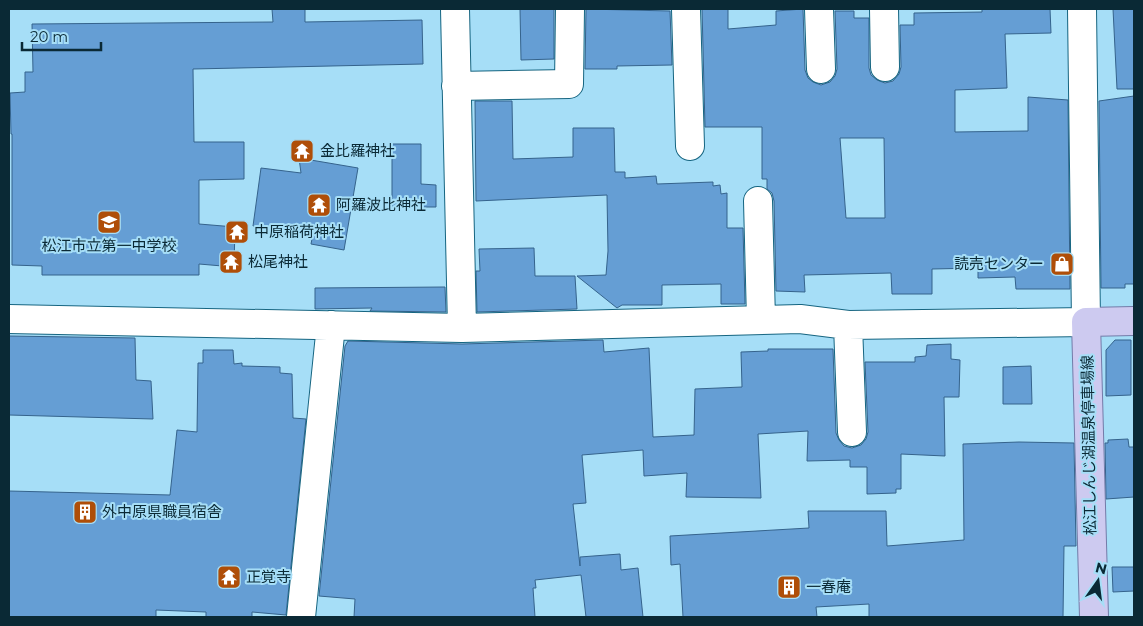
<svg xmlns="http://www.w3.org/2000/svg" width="1143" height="626" font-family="Montserrat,'Noto Sans JP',sans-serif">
  <rect width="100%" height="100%" fill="#a6def7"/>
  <path fill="#659ed4" stroke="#35638c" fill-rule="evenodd" d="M272 9H305V22L422 20 423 64 193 69 194 142H244V179L199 180V224L235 227 234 267 199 264V275H42V266L12 265V134H11L10 93 25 92V72H33L32 24 273 22Z
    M520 9H554V59L521 60Z
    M586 9 670 11 672 65 617 66V69H585Z
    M702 9H728V29L776 25V11L803 9 805 70 808 78 813 82 821 85 830 82 835 76 837 69 835 11H854V18H869V68L871 75 877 80 885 83 893 81 899 74 901 67 900 25H914V13L982 12V9H1050L1051 33 1005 34 1007 88 955 90V132L1028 131V97L1068 100 1070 289H1016L1015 277 978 278V268L932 269V294H892L891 273 804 275 805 292 776 291 774 201 772 193 767 189V179H762V127H705ZM840 138H884L885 218H846Z
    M1113 9H1134V89H1117Z
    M1134 96V284H1125V288H1101L1099 101Z
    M475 101H512L513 159 573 157V128H614L615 172H625V178L656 176 657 184 713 182V186L720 185 721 194 727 193V228H743L745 304H721V284L662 285V305H622L617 308 577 276 606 275 608 251 607 195 476 201Z
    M392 144H421V184L436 185V207H392Z
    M299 158 358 168 344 250 311 244 313 234 253 226 261 168 301 173Z
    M534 248 535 276H575L577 309 477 312 476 271H480L479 249Z
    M445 287 446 312 370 311 372 308 315 309V288Z
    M9 336 135 338 136 380 151 381 153 419 9 415Z
    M603 340 604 352 649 348 653 437 694 435 695 389 742 387 741 352 768 351V349H833L836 433 839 440 844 446 852 448 861 445 866 439 868 432 865 362H915V357L926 356 927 345 951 344V359L960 360 959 397H944L945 456 901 454V489H896V493L867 494V467H850V460L807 461 808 431 758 434 761 498 686 497 687 473 644 476 643 450 582 455 586 503 573 504 580 566V557L620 554 621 570 638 568 643 617H586L581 575 535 580 536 588H533L535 617H354L355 599 319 596 345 346 348 341 462 344Z
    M1115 340H1131V395L1106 396V350Z
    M203 350H233L234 364 242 363V366L280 367V373L292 374 293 418 306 419 286 615 252 612V617H206V612L156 610V617H9V491L170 495 177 430 197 432 198 363H203Z
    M1031 366 1032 404H1003V367Z
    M1128 439 1129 447H1134V497L1106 499 1105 443H1108V440Z
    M1019 442 1074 443 1076 546H1064L1063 617H869V604L816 607 817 617H683L680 564 671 565 670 536 809 528 808 511H886L887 546 964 540 963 444Z
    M1112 567H1134V591L1113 592Z"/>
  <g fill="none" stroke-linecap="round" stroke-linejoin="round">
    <g stroke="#166581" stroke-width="30">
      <path id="minor" d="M455 9 462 328
        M686 9 690 146
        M819 9 821 69
        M884 9 885 67
        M456 86 569 84 570 9
        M758 201 761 320
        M9 319 462 328 800 319 848 325 1086 322 1082 9
        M848 325 852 432
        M301 617 331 325"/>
    </g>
    <g stroke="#737ba8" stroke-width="30">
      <path id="major" d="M1094 617 1086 322 1134 321"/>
    </g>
    <use href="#minor" stroke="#fff" stroke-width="28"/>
    <use href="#major" stroke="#cdcaf0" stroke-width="28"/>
  </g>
  <defs>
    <g id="temple-square" transform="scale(1.25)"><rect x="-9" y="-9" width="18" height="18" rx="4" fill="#af4e08" stroke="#a6def7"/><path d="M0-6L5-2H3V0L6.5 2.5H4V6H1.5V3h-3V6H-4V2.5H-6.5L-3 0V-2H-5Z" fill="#fff"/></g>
    <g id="school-square" transform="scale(1.25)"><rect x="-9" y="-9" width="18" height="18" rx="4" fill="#af4e08" stroke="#a6def7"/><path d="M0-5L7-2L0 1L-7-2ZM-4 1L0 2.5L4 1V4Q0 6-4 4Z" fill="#fff"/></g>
    <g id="shop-square" transform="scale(1.25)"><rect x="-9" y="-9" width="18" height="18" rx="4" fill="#af4e08" stroke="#a6def7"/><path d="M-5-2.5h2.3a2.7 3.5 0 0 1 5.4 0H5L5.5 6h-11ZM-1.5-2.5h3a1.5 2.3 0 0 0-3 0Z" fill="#fff"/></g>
    <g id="building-square" transform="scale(1.25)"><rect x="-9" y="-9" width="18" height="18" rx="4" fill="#af4e08" stroke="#a6def7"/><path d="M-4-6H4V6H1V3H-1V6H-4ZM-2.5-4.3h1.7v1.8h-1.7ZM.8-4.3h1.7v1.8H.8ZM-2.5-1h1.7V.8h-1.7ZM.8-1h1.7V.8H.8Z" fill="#fff"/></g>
  </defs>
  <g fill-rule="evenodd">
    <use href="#temple-square" x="302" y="151"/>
    <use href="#temple-square" x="319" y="205"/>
    <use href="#school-square" x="109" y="222"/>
    <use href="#temple-square" x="237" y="232"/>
    <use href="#temple-square" x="231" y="262"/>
    <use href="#shop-square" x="1062" y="264"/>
    <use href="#building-square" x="85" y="512"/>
    <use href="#temple-square" x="229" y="577"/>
    <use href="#building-square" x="789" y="587"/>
  </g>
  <g text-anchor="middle" stroke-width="4" stroke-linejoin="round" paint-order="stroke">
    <g font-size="15" fill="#0a2935" stroke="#a6def7" text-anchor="start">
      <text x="320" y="156">金比羅神社</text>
      <text x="336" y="210">阿羅波比神社</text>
      <text x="254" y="237">中原稲荷神社</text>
      <text x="109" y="251" text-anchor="middle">松江市立第一中学校</text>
      <text x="248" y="267">松尾神社</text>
      <text x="1044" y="269" text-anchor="end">読売センター</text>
      <text x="102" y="517">外中原県職員宿舎</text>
      <text x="246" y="582">正覚寺</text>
      <text x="806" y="592">一春庵</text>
    </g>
    <g font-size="15" fill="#0a2935" stroke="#a6def7">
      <text transform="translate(1089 445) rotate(-91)" y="5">松江しんじ湖温泉停車場線</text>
    </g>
  </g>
  <rect width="1143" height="626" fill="none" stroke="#0a2935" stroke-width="20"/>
  <g transform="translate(1098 581) rotate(14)" stroke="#a6def7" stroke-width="4" paint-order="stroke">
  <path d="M0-4L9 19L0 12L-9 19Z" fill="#0a2935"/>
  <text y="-8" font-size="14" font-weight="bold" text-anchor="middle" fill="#0a2935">N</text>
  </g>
  <path d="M22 42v8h79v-8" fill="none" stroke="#0a2935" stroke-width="2.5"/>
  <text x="30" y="42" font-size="15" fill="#0a2935" stroke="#a6def7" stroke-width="4" paint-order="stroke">20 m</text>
</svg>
